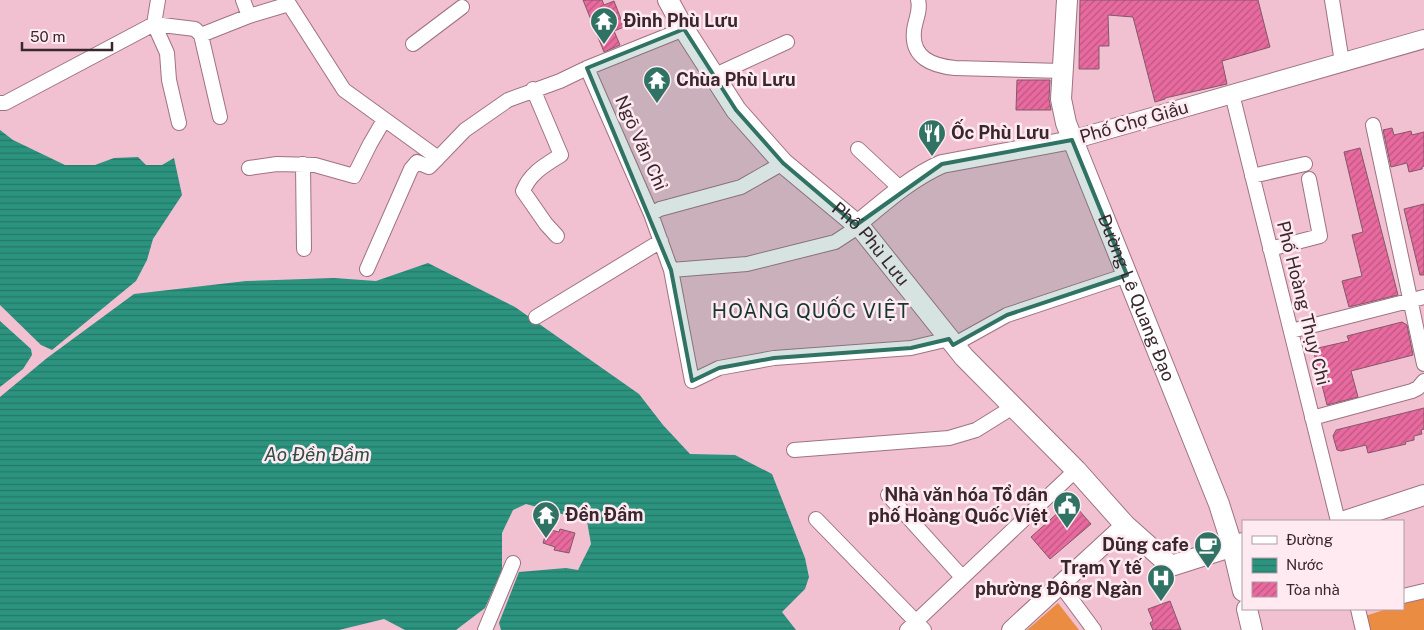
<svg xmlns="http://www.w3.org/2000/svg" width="1424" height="630" font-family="'Public Sans',sans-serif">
  <defs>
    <pattern id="water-rules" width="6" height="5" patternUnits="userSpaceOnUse" patternTransform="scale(1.25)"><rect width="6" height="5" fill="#2b937e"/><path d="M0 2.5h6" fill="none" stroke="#267868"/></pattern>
    <pattern id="building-hatch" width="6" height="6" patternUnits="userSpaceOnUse" patternTransform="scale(1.25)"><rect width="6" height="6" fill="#e86a9f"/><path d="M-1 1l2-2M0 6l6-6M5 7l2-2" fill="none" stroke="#bd5782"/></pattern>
  </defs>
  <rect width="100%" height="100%" fill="#f1c0d1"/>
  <path fill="#ea8c42" d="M1424 597V630H1368L1365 616 1387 609H1403V604Z
    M1058 603 1079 630H1027Z"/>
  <path fill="url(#water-rules)" d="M0 130 13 140 65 165H95L114 158 138 157 146 165H162L174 158 182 195 153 239 147 260 136 281 52 350 41 345 0 305Z
    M428 263 515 307 639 394 663 425 690 454 735 455 772 474 805 558 809 577 805 589 782 612 796 630H501L499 623 519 572 566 568 578 570 591 544 587 521 526 504 513 510 502 533V570L485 608 456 630H405L384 619 339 630H0V397L47 358 134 294 246 281 334 278 376 281Z
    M0 321 31 349 32 355 23 369 0 387Z"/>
  <path fill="url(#building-hatch)" stroke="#835868" d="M583 0H602L604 5 614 1 624 27 614 31 620 45 604 52Z
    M1080 0H1258L1270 47 1222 61 1227 84 1165 98V99L1155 102 1133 17 1108 15 1109 46H1099V69H1079Z
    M1017 80H1050L1049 99 1051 110H1016Z
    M1392 128 1394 135 1411 131 1412 135 1424 132V166L1422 167V169L1409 172 1407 163 1391 167 1383 130Z
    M1360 148 1398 295 1349 307 1342 281 1362 276 1352 235 1363 232 1344 152Z
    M1424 204V275H1420L1404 209Z
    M1402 322 1407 325 1413 355 1351 371 1358 397 1327 405 1314 353 1318 348 1349 341 1347 336Z
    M1424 408V429L1421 430 1422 434 1414 436V440L1405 442 1406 444 1368 453 1366 445 1341 451 1337 450 1333 436 1336 430Z
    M1071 501 1091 524 1050 559 1031 537Z
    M547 529 559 532 560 529 575 533 569 553 554 550 555 547 543 543Z
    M1170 601 1181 630H1153L1150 623 1153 621 1148 609Z"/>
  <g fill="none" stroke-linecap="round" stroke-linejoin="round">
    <g stroke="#9f7282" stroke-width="16">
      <path id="minor" d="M158 0 154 24 167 53 169 80 179 123
        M243 0 249 16 289 4 344 90 438 158 465 130 508 100 560 81 587 68 684 29
        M918 0C921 11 915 20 914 31 911 58 933 66 955 68L1063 71
        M1332 0 1342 62
        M201 35 220 117
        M413 44 462 7
        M587 68 651 214 660 209 741 187 783 163
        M713 76 787 42
        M533 89 561 155C545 165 530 173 523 191L546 224 557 236
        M1232 94 1338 521
        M0 103H5L154 24 195 29 201 35 249 16
        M1373 125 1424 364
        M858 149 901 189
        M303 164 304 249
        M249 168 277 164 315 165 354 176 370 144 384 120
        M1252 176 1305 164
        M651 214 671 270 692 381 719 368 774 358 911 348 949 339
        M1270 249 1320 236 1309 179
        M367 269 411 169 417 162 429 167 438 158
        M671 270 747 264 835 242 858 227
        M536 317 661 241
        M1291 331 1424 297
        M953 345 1007 315 1127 275
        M1312 418 1412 391 1418 388 1424 381
        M794 450 949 438 976 430 1013 407
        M888 495 962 577
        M816 519 924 630
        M1060 584 1094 630
        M1403 596 1424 591
        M1358 609 1363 630
        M485 630 513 563
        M907 630 1076 470"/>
    </g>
    <g stroke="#9f7282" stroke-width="20">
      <path id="tertiary" d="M856 225C883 203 910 178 942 164L1072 140 1424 39
        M1011 630 1125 525"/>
    </g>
    <g stroke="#9f7282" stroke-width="22">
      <g id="secondary">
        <path id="s1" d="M668 0 684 29 736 110 783 163 861 228 964 357 1076 470 1125 525 1171 566 1243 543"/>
        <path id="s2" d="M1067 0 1061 99 1066 123 1219 504 1232 545 1243 591"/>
        <path d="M1345 521 1424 495"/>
        <path d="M1247 609 1252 630"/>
      </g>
    </g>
    <use href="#minor" stroke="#fff" stroke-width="14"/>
    <use href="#tertiary" stroke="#fff" stroke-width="18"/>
    <use href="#secondary" stroke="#fff" stroke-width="20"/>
  </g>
  <path fill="#307263" fill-opacity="0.2" stroke="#307263" stroke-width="4" stroke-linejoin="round" d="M684 29 736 110 783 163 856 225 942 164 1072 140 1127 275 1007 315 953 345 949 339 911 348 774 358 719 368 692 381 671 270 587 68Z"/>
  <defs>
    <g id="temple-pin" transform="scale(1.4375)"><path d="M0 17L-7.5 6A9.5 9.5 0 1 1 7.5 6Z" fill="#307263" stroke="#ffeaf1"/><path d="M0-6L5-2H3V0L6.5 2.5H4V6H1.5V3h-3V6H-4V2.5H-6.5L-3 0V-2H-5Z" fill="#fff"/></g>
    <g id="restaurant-pin" transform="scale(1.4375)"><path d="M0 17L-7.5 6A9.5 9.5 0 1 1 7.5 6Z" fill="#307263" stroke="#ffeaf1"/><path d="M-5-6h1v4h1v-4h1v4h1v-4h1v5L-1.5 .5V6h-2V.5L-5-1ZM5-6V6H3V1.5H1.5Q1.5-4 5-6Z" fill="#fff"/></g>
    <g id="civic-pin" transform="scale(1.4375)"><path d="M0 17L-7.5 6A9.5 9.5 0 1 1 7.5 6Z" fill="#307263" stroke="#ffeaf1"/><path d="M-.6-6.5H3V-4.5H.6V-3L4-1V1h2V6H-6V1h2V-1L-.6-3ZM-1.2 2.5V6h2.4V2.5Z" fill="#fff"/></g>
    <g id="cafe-pin" transform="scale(1.4375)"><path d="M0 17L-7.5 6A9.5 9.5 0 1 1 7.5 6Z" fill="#307263" stroke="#ffeaf1"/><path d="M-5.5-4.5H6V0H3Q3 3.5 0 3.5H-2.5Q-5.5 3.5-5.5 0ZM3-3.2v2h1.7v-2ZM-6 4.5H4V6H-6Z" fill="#fff"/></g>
    <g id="hospital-pin" transform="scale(1.4375)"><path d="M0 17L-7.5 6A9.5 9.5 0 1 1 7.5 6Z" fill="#307263" stroke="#ffeaf1"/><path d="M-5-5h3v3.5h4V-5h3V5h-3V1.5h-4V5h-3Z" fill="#fff"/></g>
  </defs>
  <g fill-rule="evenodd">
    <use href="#temple-pin" x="604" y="21"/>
    <use href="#temple-pin" x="657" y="80"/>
    <use href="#restaurant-pin" x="932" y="133"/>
    <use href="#civic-pin" x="1067" y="505"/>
    <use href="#temple-pin" x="546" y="515"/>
    <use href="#cafe-pin" x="1208" y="545"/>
    <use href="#hospital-pin" x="1161" y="578"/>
  </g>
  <g text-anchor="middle" stroke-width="5" stroke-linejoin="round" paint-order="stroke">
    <g font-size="18" font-weight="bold" fill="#3a272e" stroke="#ffeaf1" text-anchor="start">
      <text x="623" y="27">Đình Phù Lưu</text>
      <text x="676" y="86">Chùa Phù Lưu</text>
      <text x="951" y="139">Ốc Phù Lưu</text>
      <text x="1048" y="501" text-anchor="end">Nhà văn hóa Tổ dân<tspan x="1048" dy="21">phố Hoàng Quốc Việt</tspan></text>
      <text x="565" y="521">Đền Đầm</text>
      <text x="1189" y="551" text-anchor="end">Dũng cafe</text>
      <text x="1142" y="574" text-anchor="end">Trạm Y tế<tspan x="1142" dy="21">phường Đông Ngàn</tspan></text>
    </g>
    <g font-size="18" fill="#3a272e" stroke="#ffeaf1">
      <text transform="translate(1134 122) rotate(-16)" y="6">Phố Chợ Giầu</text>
      <text transform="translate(641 143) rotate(66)" y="6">Ngõ Văn Chỉ</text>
      <text dy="6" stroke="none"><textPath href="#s1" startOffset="320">Phố Phù Lưu</textPath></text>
      <text dy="6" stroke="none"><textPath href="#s2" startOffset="312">Đường Lê Quang Đạo</textPath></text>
      <text transform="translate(1303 303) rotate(76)" y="6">Phố Hoàng Thụy Chi</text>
    </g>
    <g font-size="19" font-style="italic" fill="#2e4d45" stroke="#ffeaf1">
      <text x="317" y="461">Ao Đền Đầm</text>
    </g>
    <g font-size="20" letter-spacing="1" fill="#17362f" stroke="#ffeaf1">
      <text x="811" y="318">HOÀNG QUỐC VIỆT</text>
    </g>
  </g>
  <rect x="1242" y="520" width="162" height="90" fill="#ffeaf1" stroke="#b09ca3"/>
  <rect x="1252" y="536" width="25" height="8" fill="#ffffff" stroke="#b09ca3"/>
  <text x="1286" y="545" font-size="15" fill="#3a272e">Đường</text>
  <rect x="1252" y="558" width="25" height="15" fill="url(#water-rules)" stroke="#b09ca3"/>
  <text x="1286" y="570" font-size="15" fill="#3a272e">Nước</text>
  <rect x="1252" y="582" width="25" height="15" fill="url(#building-hatch)" stroke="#b09ca3"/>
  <text x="1286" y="595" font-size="15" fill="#3a272e">Tòa nhà</text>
  <path d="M22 42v8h90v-8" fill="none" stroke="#3a272e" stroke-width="2.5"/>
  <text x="30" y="42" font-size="15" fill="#3a272e" stroke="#ffeaf1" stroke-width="4" paint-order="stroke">50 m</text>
</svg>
